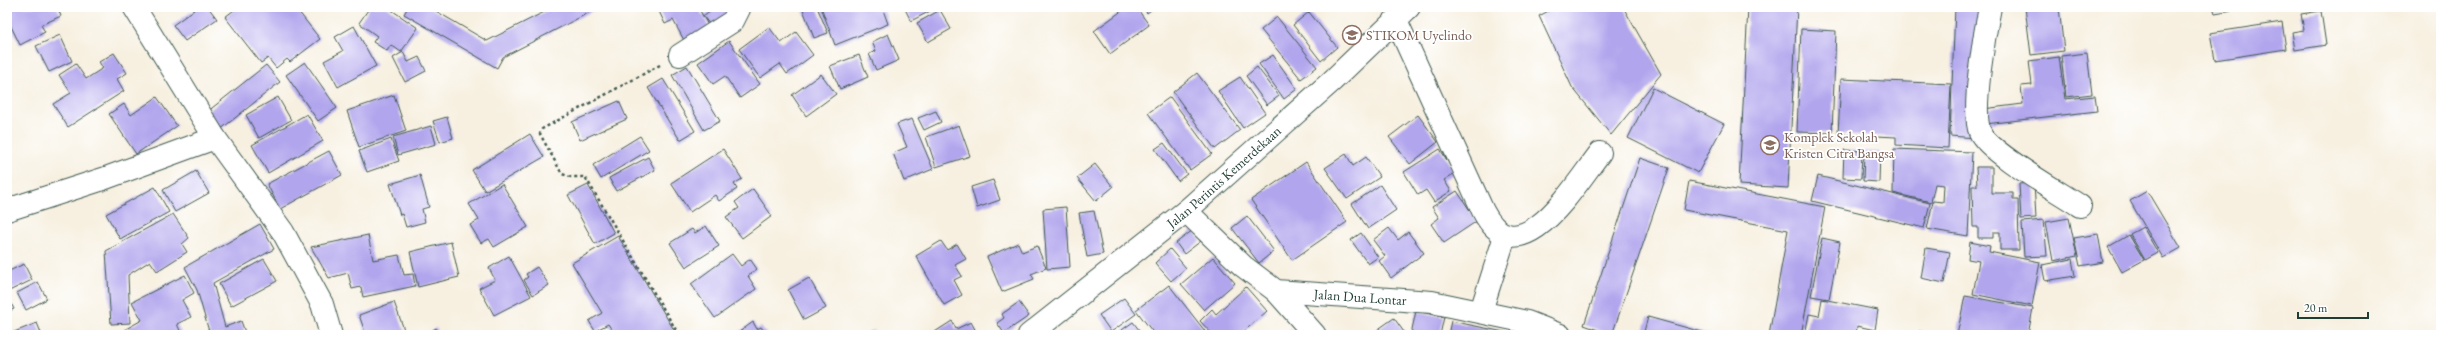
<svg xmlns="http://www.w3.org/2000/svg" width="2448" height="342" font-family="'EB Garamond',serif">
  <rect width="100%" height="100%" fill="#fff"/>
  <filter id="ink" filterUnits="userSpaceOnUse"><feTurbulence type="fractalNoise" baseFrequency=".025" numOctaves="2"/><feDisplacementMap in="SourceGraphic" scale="8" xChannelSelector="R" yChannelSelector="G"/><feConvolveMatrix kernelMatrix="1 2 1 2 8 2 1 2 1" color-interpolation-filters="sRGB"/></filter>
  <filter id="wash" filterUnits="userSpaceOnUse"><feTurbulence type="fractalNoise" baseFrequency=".012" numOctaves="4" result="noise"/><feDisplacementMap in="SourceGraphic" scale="16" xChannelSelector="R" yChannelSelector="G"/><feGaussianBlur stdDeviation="0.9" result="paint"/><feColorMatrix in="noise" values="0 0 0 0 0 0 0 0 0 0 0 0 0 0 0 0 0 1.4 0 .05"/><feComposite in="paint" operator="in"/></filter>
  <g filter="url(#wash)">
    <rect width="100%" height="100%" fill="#f7f0e0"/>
    <g id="blocks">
      <path fill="#b1a5ed" d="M9 7H57L61 16 41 25 45 32 20 45 7 18Z
        M198 7H208L217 19 185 41 173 25Z
        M238 7H295L320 39 290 62 287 59 276 68 268 58 261 63 225 17Z
        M370 7H387L418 28 401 52 391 45 387 51 373 42 377 36 359 23Z
        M408 7H429L487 41 554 7H600L503 57 497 68 404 14Z
        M657 7H698L710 29 685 42 673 20 665 24Z
        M715 7H725L732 16 714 30 703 16Z
        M802 7H817L828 33 814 38Z
        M821 7H882L888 24 835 45Z
        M904 7H938L911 21Z
        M1127 7H1136L1149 25 1110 54 1094 31Z
        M1143 7H1155L1147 13Z
        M1556 7H1623L1661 74 1611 135 1572 87 1539 16Z
        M1748 7H1797L1788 188 1739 185Z
        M1806 7H1842V8L1807 10Z
        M1955 7H1981L1976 138 1950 136Z
        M2025 7H2059L2064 51 2031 55Z
        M2213 7H2244V8L2215 13Z
        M940 10 951 29 928 42 917 23Z
        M2321 11 2326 45 2295 50 2292 32 2304 30 2301 14Z
        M1309 12 1337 47 1321 61 1293 25Z
        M1277 17 1317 67 1301 79 1261 30Z
        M2282 22 2286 49 2215 60 2210 33Z
        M354 26 376 66 338 87 324 61 343 51 335 37Z
        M769 27 781 43 796 32 813 55 787 74 780 64 760 78 739 49Z
        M1801 29 1836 31 1832 133 1797 132Z
        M888 34 899 60 876 70 869 54 876 51 872 42Z
        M60 35 72 61 49 72 36 46Z
        M729 41 760 84 740 98 725 76 713 84 698 63Z
        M403 52 408 62 419 57 426 71 405 82 393 58Z
        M114 53 127 73 117 79 124 91 68 127 53 104 71 93 59 75 76 64 86 79 103 68 99 62Z
        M2087 53 2092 94 2066 97 2061 56Z
        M859 55 868 77 840 89 830 66Z
        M1273 55 1297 89 1284 99 1259 64Z
        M2059 57 2065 99 2095 96 2097 111 1985 124 1983 109 2023 104 2021 86 2032 85 2029 61Z
        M305 62 337 108 318 121 286 75Z
        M266 65 280 82 220 130 207 112Z
        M687 66 720 121 704 130 672 75Z
        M1257 67 1279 96 1267 105 1246 76Z
        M1197 73 1240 130 1215 149 1173 92Z
        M821 74 836 94 806 116 792 95Z
        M1240 77 1265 113 1243 128 1218 91Z
        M663 79 695 131 680 140 648 88Z
        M1841 79 1951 84 1948 148 1896 145V137L1838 134Z
        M1653 88 1724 124 1698 173 1628 138Z
        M394 95 406 131 359 147 347 111Z
        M157 97 177 126 136 154 109 114 124 104 131 115Z
        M278 97 291 120 259 138 246 115Z
        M1170 97 1212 154 1190 170 1148 113Z
        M619 101 627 119 580 140 572 122Z
        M936 111 941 122 924 130 918 118Z
        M307 114 323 141 268 173 252 145Z
        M1418 115 1438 142 1410 164 1389 137Z
        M447 117 453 138 440 142 433 121Z
        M912 119 933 169 904 181 893 153 907 147 897 124Z
        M959 125 970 156 936 167 926 137Z
        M431 126 436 144 398 155 393 137Z
        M530 134 544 157 485 191 472 170Z
        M640 136 649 150 601 179 593 165Z
        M391 139 399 161 367 172 359 151Z
        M1164 143 1187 174 1178 181 1155 149Z
        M723 149 742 179 734 184 737 189 719 201 715 195 690 212 671 183Z
        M1440 149 1455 173 1444 180 1451 191 1434 202 1426 190 1418 195 1404 172Z
        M1894 149 1972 152 1968 236 1927 229 1933 201 1943 202 1944 185 1935 184 1931 202 1893 193Z
        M1844 150 1862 151 1861 179 1843 178Z
        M329 151 342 175 280 209 267 184Z
        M1864 151 1880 152 1879 182 1863 181Z
        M1346 154 1353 166 1366 157 1380 177 1347 199 1325 168Z
        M648 157 655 170 616 191 609 178Z
        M1640 158 1669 168 1612 335 1584 325Z
        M1306 162 1347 222 1292 260 1251 200Z
        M1095 164 1113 187 1096 201 1077 178Z
        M1976 167H1992V193H2013V200H2018L2019 250H2000V232H1993V238H1978V227H1973L1972 186H1977Z
        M196 171 209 193 175 212 163 190Z
        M420 175 429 207 422 209 425 222 406 227 402 214 400 215 390 184Z
        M1818 176 1930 203 1924 228 1812 201Z
        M993 180 1000 200 977 208 971 187Z
        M1689 181 1825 207 1801 335H1769L1788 230 1684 210Z
        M2034 183 2036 218 2021 219 2019 184Z
        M502 184 528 227 494 247 489 239 481 243 470 225 479 220 469 204Z
        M588 185 614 233 595 244 568 195Z
        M1380 185 1396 210 1368 229 1352 204Z
        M155 187 169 212 120 239 106 214Z
        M753 189 772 216 742 238 726 217 739 208 735 202Z
        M1457 191 1477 221 1444 243 1431 224 1439 218 1432 207Z
        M2147 191 2181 248 2163 258 2130 201Z
        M1066 207 1070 267 1047 269 1043 209Z
        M1094 211 1103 254 1087 257 1079 213Z
        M173 214 189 238 182 244 187 252 157 271 150 261 128 275 130 323 111 324 106 251Z
        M1247 216 1274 251 1259 263 1232 228Z
        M2069 218 2077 256 2053 261 2046 222Z
        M2044 220 2047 256 2024 257 2022 222Z
        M260 224 274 249 213 283 225 327 241 321 246 335H210L197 290 185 267Z
        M706 226 719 246 686 267 670 243 692 229 695 233Z
        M2143 227 2158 253 2145 260 2130 234Z
        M1389 228 1398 240 1408 232 1424 253 1391 278 1379 261 1385 256 1373 240Z
        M1193 230 1201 241 1184 254 1176 243Z
        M1361 233 1378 257 1368 264 1351 240Z
        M2098 234 2103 262 2080 266 2074 238Z
        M368 235 373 260 399 255 404 275 413 274 415 286 363 297 361 287 352 289 348 273 329 278 311 247Z
        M2129 235 2144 260 2122 272 2108 247Z
        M618 236 677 335H615L608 324 595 331 589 321 602 313 572 263Z
        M1822 238 1840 242 1829 299 1811 296Z
        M941 241 947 250 957 244 966 259 955 265 962 276 954 280 962 295 944 305 916 256Z
        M451 242 459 277 418 287 410 252Z
        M1970 242 1990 246 1989 252 2040 262 2032 306 1973 294 1979 261 1968 259Z
        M1018 243 1022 252 1037 246 1046 268 1031 274 1034 279 1002 292 987 257Z
        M1926 248 1950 252 1944 283 1921 278Z
        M1170 249 1186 268 1171 281 1155 263Z
        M732 254 741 266 750 259 757 269 748 276 756 289 715 318 691 284Z
        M509 256 531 296 494 315 479 288 495 280 489 268Z
        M1213 257 1235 283 1204 310 1181 284Z
        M264 259 277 281 231 306 219 284Z
        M2072 259 2075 276 2045 281 2042 265Z
        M24 264 32 280 7 292V272Z
        M537 267 549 285 533 295 524 280 528 277 526 274Z
        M185 275 194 293 182 300 191 317 177 324 182 335H127L124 330 142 320 132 302Z
        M809 278 826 308 804 320 788 290Z
        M38 282 47 299 26 310 17 293Z
        M1169 285 1208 335H1155L1136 310Z
        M1246 287 1267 311 1240 335H1213L1200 321 1212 309 1216 314Z
        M7 296 14 309 7 312Z
        M1965 296 2033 308 2028 335H1957Z
        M1124 298 1136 314 1111 332 1099 315Z
        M1822 299 1878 310 1875 330 1857 326 1856 335H1805L1809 314 1819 316Z
        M394 302 406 335H366L359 315Z
        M1019 302 1029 316 1004 333 997 323 1004 318 1002 314Z
        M1416 311 1444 317 1440 335 1411 334Z
        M1648 317 1713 335H1643Z
        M1394 318 1406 335H1370Z
        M952 321 956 329 971 322 978 335H930Z
        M1451 321 1514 334V335H1448Z
        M753 322 757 329 761 327 767 335H735Z
        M1133 322 1143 335H1115Z
        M37 323 42 335H13L12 333Z
        M436 328 440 335H425Z
        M874 330 876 335H860Z
        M1290 330 1295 335H1284Z
        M1919 331 1935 334V335H1918Z"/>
    </g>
  </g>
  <g filter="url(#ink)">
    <use href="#blocks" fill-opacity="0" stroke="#3f584e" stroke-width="1"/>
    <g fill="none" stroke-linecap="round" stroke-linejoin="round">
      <g stroke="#3f584e" stroke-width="24">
        <g id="minor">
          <path d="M134 7 215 138 283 232 322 304 331 335"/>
          <path d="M1990 7C1985 31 1971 111 1980 132 1989 153 2058 191 2080 206"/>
          <path d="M1396 20 1483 211C1519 281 1576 183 1600 153"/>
          <path d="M680 55 733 21 739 9"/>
          <path d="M7 210 103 179 215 138"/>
          <path id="s1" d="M1186 211 1243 266 1276 291 1432 302 1527 322 1560 335"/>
          <path d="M1276 291 1315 335"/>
          <path d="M1481 311 1505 236"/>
          <path id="s2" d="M1029 335 1186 211 1332 81 1409 7"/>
        </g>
      </g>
      <path stroke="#3f584e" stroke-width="2.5" stroke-dasharray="3 3" stroke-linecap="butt" d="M660 65 542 129 540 134 562 174 571 177H585L587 180 679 335"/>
      <use href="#minor" stroke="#fff" stroke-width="22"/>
    </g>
  </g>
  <defs>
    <g id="university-ring" transform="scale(1)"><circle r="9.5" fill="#fff" stroke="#8d6e63" stroke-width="1.5"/><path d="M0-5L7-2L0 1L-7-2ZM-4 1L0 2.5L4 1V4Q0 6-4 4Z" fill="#8d6e63"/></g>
    <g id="school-ring" transform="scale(1)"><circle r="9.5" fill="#fff" stroke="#8d6e63" stroke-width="1.5"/><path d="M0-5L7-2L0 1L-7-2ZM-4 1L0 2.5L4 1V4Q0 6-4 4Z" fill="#8d6e63"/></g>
  </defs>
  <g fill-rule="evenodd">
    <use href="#university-ring" x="1352" y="35"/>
    <use href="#school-ring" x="1770" y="145"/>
  </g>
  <g text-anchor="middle" stroke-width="3.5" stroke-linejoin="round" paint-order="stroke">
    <g font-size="14" fill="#785e54" stroke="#fff" text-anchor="start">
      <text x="1366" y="40">STIKOM Uyelindo</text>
      <text x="1784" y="142">Komplek Sekolah<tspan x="1784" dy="16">Kristen Citra Bangsa</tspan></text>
    </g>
    <g font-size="14" fill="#1f3d34" stroke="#fff">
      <text dy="5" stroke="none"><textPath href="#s2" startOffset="251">Jalan Perintis Kemerdekaan</textPath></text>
      <text dy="5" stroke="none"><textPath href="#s1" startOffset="205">Jalan Dua Lontar</textPath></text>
    </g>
  </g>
  <rect width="2448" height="342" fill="none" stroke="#fff" stroke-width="24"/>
  <path d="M2298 312v6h70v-6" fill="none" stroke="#1f3d34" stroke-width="2"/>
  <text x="2304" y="312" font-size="12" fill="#1f3d34" stroke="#ffffff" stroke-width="3" paint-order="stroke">20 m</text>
</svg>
